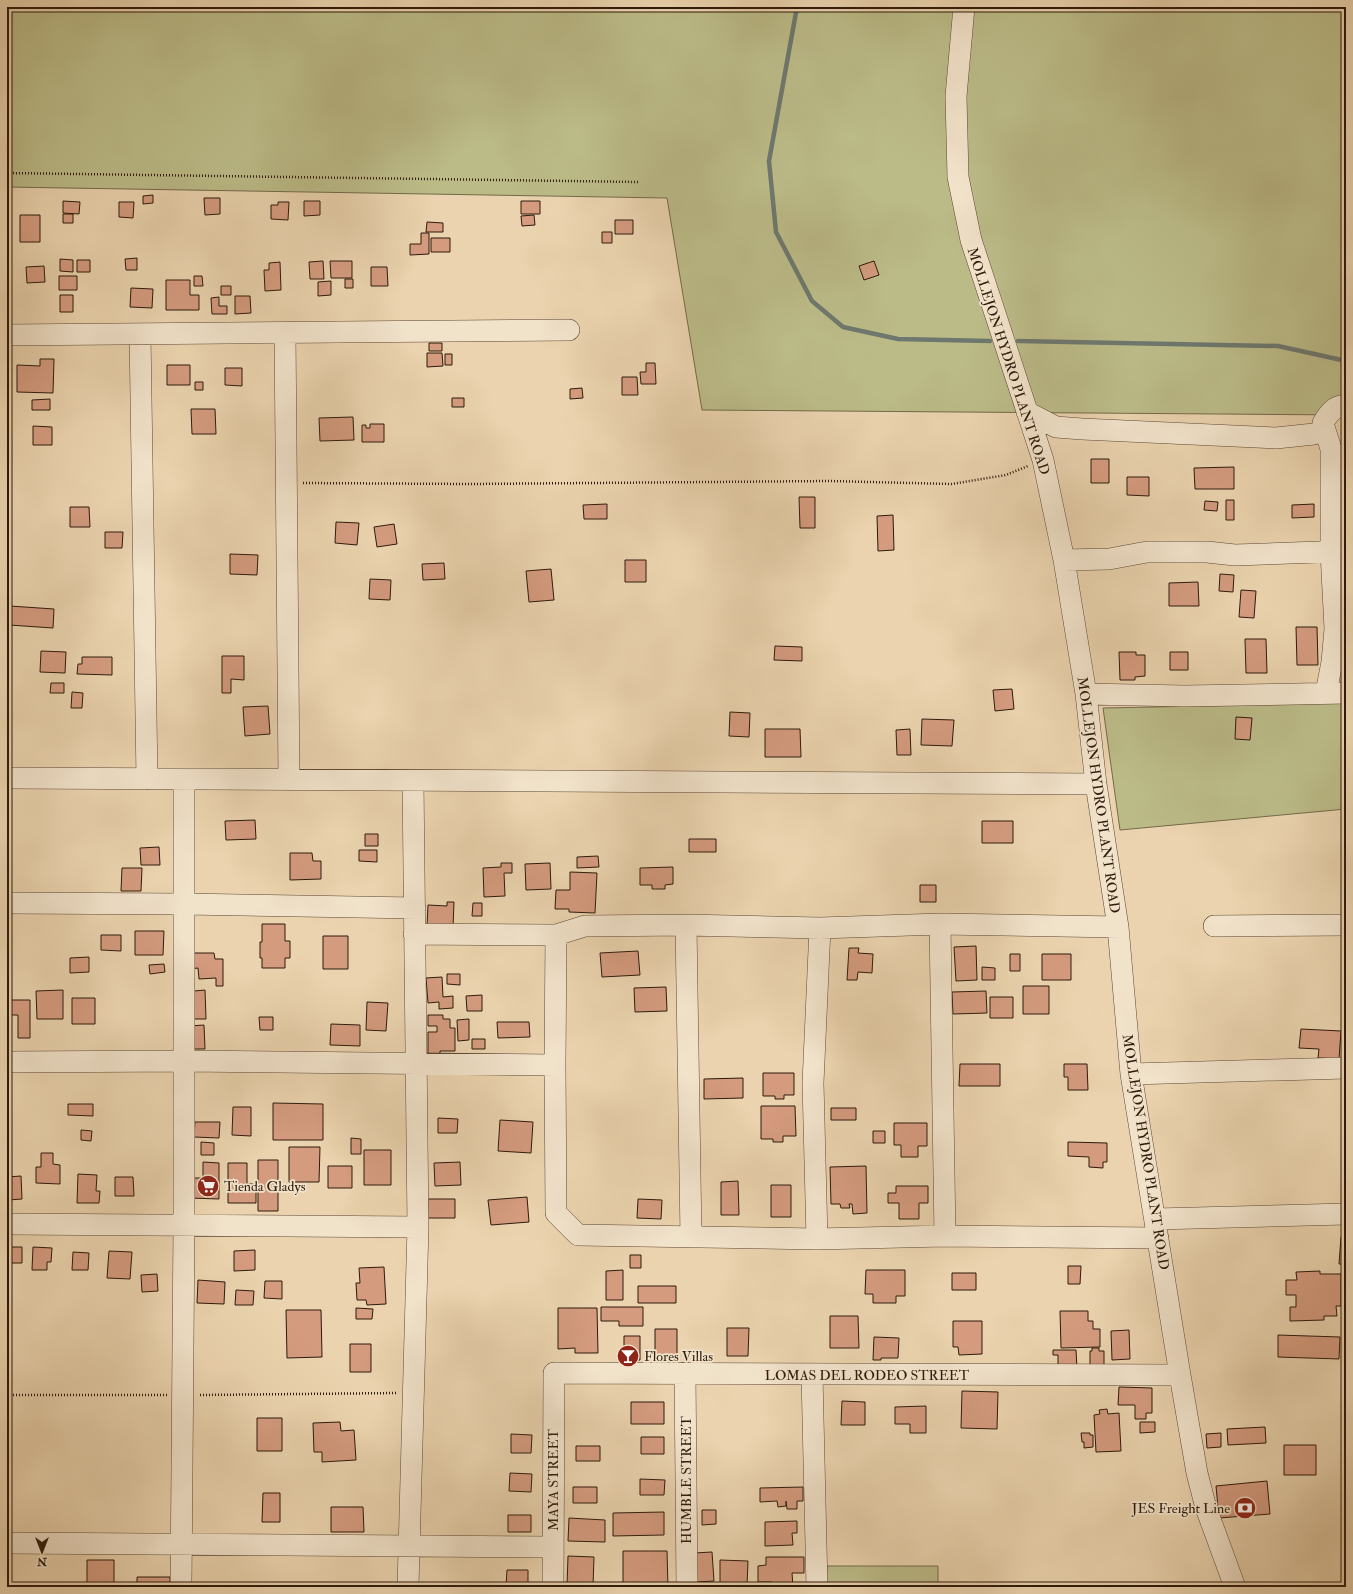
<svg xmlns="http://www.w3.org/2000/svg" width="1353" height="1594" font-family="'IM FELL Double Pica',serif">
  <rect width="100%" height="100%" fill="#ead3ae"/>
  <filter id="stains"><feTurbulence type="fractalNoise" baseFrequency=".005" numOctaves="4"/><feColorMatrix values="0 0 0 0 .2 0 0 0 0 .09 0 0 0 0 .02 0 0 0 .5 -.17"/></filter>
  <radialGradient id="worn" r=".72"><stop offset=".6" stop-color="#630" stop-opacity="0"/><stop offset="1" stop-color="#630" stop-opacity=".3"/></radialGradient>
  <path fill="#bb8" stroke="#746a4a" d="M7 7H1346V415L702 410 667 198 7 187Z
    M1346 703V809L1120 830 1103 708Z
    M827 1566H938V1587H826Z"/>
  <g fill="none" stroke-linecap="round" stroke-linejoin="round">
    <path stroke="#6e786e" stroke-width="4.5" d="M797 7 769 161 776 232 812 301 843 327 898 339 990 341
      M1018 341 1278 346 1346 361"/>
  </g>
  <path fill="#d49b7f" stroke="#2e1a0b" d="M153 195V203L143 204V196Z
    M204 198H220V214L205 215Z
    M63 201 80 202 79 214 63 213Z
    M304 201H320V215L304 216Z
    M521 201H540V214H521Z
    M119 202H134L133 218 119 217Z
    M278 202H289L288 220 271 219V205H278Z
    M63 214H73V223H63Z
    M20 215H40V242H20Z
    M534 215 535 225 522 226 521 216Z
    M615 220H633V234H615Z
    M427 222 443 223V232H426Z
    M602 232H612V243H602Z
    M421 233H429V254L410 255V244H421Z
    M431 238H450V252H431Z
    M137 258V270H126L125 259Z
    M60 259 73 260V272L60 271Z
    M77 260H90V272H77Z
    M323 261 324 279H310L309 262Z
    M330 261H352V278H331Z
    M874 261 879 275 864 280 859 266Z
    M280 262 281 290 265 291 264 270H269V263Z
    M44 266 45 282 27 283 26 267Z
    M371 267H387L388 286H371Z
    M59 276H77V290H59Z
    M194 276H202L203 286H194Z
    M345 279H353V288H345Z
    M166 280H190V295H199V310H166Z
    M331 281V295L318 296V282Z
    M221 286H231V295H221Z
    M131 288 153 289 152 308 130 307Z
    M60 295H73V312H60Z
    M235 296H250L251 313 235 314Z
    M219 297V306H227V314H212L211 298Z
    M429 343H442V351H429Z
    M427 353H442L443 366 427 367Z
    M445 354H452V365H445Z
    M40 359H54L53 393 17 392V365L40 366Z
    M646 363H655L656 384H641L640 372H646Z
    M167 365H190V385H167Z
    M225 368H242V386L225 385Z
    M622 377H637L638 395H622Z
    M195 382H203V390H195Z
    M582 388 583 398 570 399V389Z
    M452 398H464V407H452Z
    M50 399V410H32V400Z
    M191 409H215L216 434H192Z
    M353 417 354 440 320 441 319 418Z
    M370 424H384V442H362V425H366V428H370Z
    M33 426 52 427V445H33Z
    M1091 459H1109V483H1091Z
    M1234 467V489H1195L1194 468Z
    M1127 477H1149V496L1127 495Z
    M799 497H815V528H800Z
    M1226 500H1234V520H1226Z
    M1205 501 1218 502 1217 511 1204 510Z
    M607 504V519H584L583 505Z
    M1314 504V517L1292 518V505Z
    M70 507H89L90 527H70Z
    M893 515 894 550 878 551 877 516Z
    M336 522 359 523 357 545 335 543Z
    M394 524 397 544 377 547 374 527Z
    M105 532H123L122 548H105Z
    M230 554 258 555 257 575 230 574Z
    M625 560H646V582H625Z
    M444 563 445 579 423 580 422 564Z
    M551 569 554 600 529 602 526 571Z
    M1220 574 1234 575 1233 592 1219 591Z
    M370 579 391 580 390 600 369 599Z
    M1198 582 1199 606H1169V583Z
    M1241 590 1256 591 1254 618 1239 617Z
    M10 606 54 609 53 628 9 625Z
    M1296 627H1317L1318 665H1297Z
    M1245 639H1266L1267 673H1246Z
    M775 646 802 647V661L774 660Z
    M41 651 66 652 65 673 40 672Z
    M1119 652H1136V655H1145V676L1135 677V680H1120Z
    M1170 652H1188V670H1170Z
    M222 656H244V680L231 679V693H222Z
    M82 657H112V675L77 674 78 664H82Z
    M51 683H64V693H50Z
    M1012 689 1014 709 995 711 993 690Z
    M72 692 83 693 82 708H71Z
    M268 706 270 734 245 736 243 707Z
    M730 712 750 713 749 737 729 736Z
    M1236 717 1252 718 1250 740 1235 739Z
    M922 719 954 720 952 746 921 745Z
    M765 729H800L801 757H765Z
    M910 729 911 755H897L896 730Z
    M255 820 256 839 226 840 225 821Z
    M982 821H1013V843H982Z
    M365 834H378V846H365Z
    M689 839H716V852H689Z
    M159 847 160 865H141L140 848Z
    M359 850H377V862L359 861Z
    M290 853H312L313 861H321V879L290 880Z
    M598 856 599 867 577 868V857Z
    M501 863H512V873H504L505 896 484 897 483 868 501 867Z
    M550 863 551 889 526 890 525 864Z
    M673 867V884L665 885V889H652V885H640V868Z
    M122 868H142L141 891H121Z
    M570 872 597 873 595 913 569 912V909H555L556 890H570Z
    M920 885H936V902H920Z
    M447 902H454L453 927 427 926 428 905 447 906Z
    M473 903H482V916H472Z
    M262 924H285V941H290V958H285V968H262V958H260V942H262Z
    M135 931H164L163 955H135Z
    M101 935H121V951L101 950Z
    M323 936H348V969H323Z
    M976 946 977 980 956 981 954 947Z
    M849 948H859L858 953 873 954 872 973 858 972 857 980H847Z
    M638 951 640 975 602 977 600 953Z
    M190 953H214L215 959H223V986H216V978L199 979 198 968 190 969Z
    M1010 954H1020V971H1010Z
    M1042 954H1071V980H1042Z
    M89 957V972L70 973V958Z
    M164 964 165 972 150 974 149 965Z
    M982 967 995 968V980H982Z
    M447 974H460V985L447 984Z
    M442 977 443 997 453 996V1008L439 1009V1002L428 1003 426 978Z
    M1023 986H1049V1014H1023Z
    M666 987 667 1011 635 1012 634 988Z
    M63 990V1019H37L36 991Z
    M205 990 206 1019H194V991Z
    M986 991 987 1013 953 1014 952 992Z
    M482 995V1011H467L466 996Z
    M990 997H1013V1018H990Z
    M72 998H95V1024H72Z
    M7 1000H30V1038H18V1015H7Z
    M367 1002 388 1003 386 1031 366 1030Z
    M428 1015H443V1019H450V1028H455V1051H440V1054H428V1032H437V1026H428Z
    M259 1017H273V1030H260Z
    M469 1019V1040L458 1041 457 1020Z
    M497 1022H529L530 1037 498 1038Z
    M331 1024 360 1025V1046L330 1045Z
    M204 1025 205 1049H190L189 1026Z
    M1301 1029 1341 1031 1339 1059 1318 1058 1319 1049 1299 1048Z
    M472 1039H485V1049H472Z
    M960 1064H1000V1086H959Z
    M1064 1064H1087L1088 1090H1068V1077H1064Z
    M763 1073H794V1095H784V1099H775V1096H763Z
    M743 1078V1098L704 1099V1079Z
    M273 1103 323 1104V1140H273Z
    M68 1104H93V1116L68 1115Z
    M761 1106H795L796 1136H783V1142H773V1139H761Z
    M233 1107H251V1136L232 1135Z
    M831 1108H856V1120H831Z
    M438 1118 458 1119 457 1133H438Z
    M500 1120 533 1122 531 1153 498 1151Z
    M195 1122H220L219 1138 194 1137Z
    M894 1123H927V1146H918V1157H901V1145H894Z
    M81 1130 92 1131 91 1141 81 1140Z
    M873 1131H885V1143H873Z
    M351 1138 361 1139V1154H351Z
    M201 1142 214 1143V1155H201Z
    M1068 1142 1107 1143V1162H1103V1168L1089 1167V1157L1068 1156Z
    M289 1147H320L319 1182H289Z
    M364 1150H391V1185H364Z
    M41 1153H53V1164L60 1165V1184L36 1183V1167H41Z
    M258 1160H278V1211H258Z
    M203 1162 219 1163V1199L190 1198 194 1178H203Z
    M460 1162 461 1185 435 1186 434 1163Z
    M228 1163H247V1184H256V1203H228Z
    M328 1166H352V1188H328Z
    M866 1166 867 1213 853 1214 852 1204H849L850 1208H841L840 1204H831L830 1167Z
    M78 1174 97 1175 96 1191H100L99 1203H77Z
    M21 1176 22 1199 8 1200 7 1177Z
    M115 1177H133L134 1196H115Z
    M738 1181 739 1215H721V1182Z
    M771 1185H791V1217H771Z
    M896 1186H928V1203H919V1219H899V1203H888V1193H896Z
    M527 1197 529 1222 491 1225 488 1200Z
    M428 1199H455V1218H428Z
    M638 1199 662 1200 661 1219 637 1218Z
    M1341 1237H1346V1264H1339Z
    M7 1247H22V1263H7Z
    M33 1247 52 1248 51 1262H47V1270H32Z
    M255 1250V1270L234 1271V1251Z
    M109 1251 132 1252 130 1279 107 1278Z
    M73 1252 89 1253 88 1270H72Z
    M630 1255H641V1268H630Z
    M1068 1266H1081L1080 1284H1068Z
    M384 1267 386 1304 367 1305 366 1300H357L356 1283H360L359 1268Z
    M623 1270V1300H606V1271Z
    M866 1270H905V1296H896V1303H873V1294H865Z
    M1320 1271V1274H1341V1306H1336L1337 1316H1324V1320L1290 1321V1307H1296V1295H1286V1280H1297L1296 1272Z
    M952 1273H976V1290H952Z
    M157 1274 158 1291 142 1292 141 1275Z
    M198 1280 225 1282 224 1304 197 1303Z
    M265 1281H282V1299L264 1298Z
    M638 1286H676V1303H638Z
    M236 1290 254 1291 253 1305H235Z
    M601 1307H643V1326H619V1321H601Z
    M356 1308 373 1309 372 1319H356Z
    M558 1308H597L598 1353H575V1348L558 1349Z
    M286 1310H321L322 1357 287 1358Z
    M1060 1311H1088V1321H1093V1329H1100V1347L1061 1348Z
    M830 1316H858L859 1348H830Z
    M953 1321H982V1354L959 1355 958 1347H953Z
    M727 1328H749L748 1356H727Z
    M655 1329H677V1360H655Z
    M1129 1330 1130 1359 1112 1360 1111 1331Z
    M1278 1335 1340 1337 1339 1359 1278 1357Z
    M624 1336H640V1360L624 1361Z
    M874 1337 899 1338 898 1358H881V1360H873Z
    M350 1344H371V1372H350Z
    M1092 1348H1099V1351H1104V1366H1090V1351H1092Z
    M1053 1350H1076L1077 1369 1058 1366V1355H1053Z
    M1119 1387 1152 1388V1413H1146V1419H1135V1405H1118Z
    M962 1391 998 1392 997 1429 961 1428Z
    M842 1401 865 1402V1425H841Z
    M631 1402H664V1424H631Z
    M926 1406V1433H910V1424H895V1407Z
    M1107 1409 1108 1414 1119 1413 1121 1451 1096 1452 1094 1415 1100 1414 1099 1410Z
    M257 1418H282V1451H257Z
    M340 1422 341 1431 354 1430 356 1460 322 1462V1452H314L313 1423Z
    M1140 1422H1155V1432L1140 1433Z
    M1265 1427 1266 1443 1228 1445 1227 1429Z
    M1081 1433H1090V1435H1093V1447L1084 1448V1442H1082Z
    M1221 1433V1447L1207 1448 1206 1434Z
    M511 1434 532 1435 531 1453H511Z
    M641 1437H664V1454H641Z
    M1284 1445H1316V1475H1284Z
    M576 1446H600V1461H576Z
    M510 1473 532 1474 531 1492 509 1491Z
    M640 1479 665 1480 664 1495H640Z
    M1267 1481 1270 1514 1219 1518 1216 1486Z
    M573 1487H597V1503H573Z
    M803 1487V1501H797V1509H787L786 1501V1506L778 1507 777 1501 760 1502V1488Z
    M263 1493H280V1522H262Z
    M331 1507H363L364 1532H331Z
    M702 1510H716V1524L702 1525Z
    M664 1512V1535L613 1536V1513Z
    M508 1515H531V1532H508Z
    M569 1518 605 1520V1542L568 1541Z
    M797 1521V1533H792L793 1545 765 1546V1522Z
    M623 1551H667L668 1587H623Z
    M712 1552 714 1581 696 1582 694 1553Z
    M568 1556 594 1557 593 1586H567Z
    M766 1557H804V1573H792L793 1587H772V1582H758V1566L766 1565Z
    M87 1560H114V1587H87Z
    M720 1560 748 1561 747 1586 720 1585Z
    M507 1570H528V1587L506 1586Z
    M137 1577H170V1587H137Z"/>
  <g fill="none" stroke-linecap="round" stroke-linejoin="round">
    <g stroke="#5d4834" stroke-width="22">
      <path id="minor" d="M964 7 956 96 958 177 971 240 1043 460 1064 560 1086 694 1096 784 1118 927 1131 1074 1180 1375 1197 1473 1206 1508 1235 1587
        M285 333 289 780
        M140 334 147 779
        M7 335 569 330
        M1027 412 1056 427 1082 429 1276 438 1314 434 1325 430 1323 423C1329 413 1334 406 1346 405
        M1325 430 1331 449V552L1335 629 1332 662 1326 693
        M1064 560 1109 559 1147 552H1207L1235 555 1346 551
        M1086 694 1185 696 1346 693
        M7 778 1096 784
        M7 903 184 904 415 908
        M940 924 945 1236
        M686 925 691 1237
        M1214 926 1346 925
        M414 934 556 935 585 926 686 925 820 928 940 924 1118 927
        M556 935 555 1065 556 1213 578 1235 817 1239 945 1236 1158 1238
        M7 1062 184 1061 555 1065
        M1131 1074 1346 1068
        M1156 1219 1346 1214
        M7 1224 418 1227
        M817 1239 813 1083 820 928
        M685 1373 687 1587
        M812 1375 817 1587
        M7 1543 553 1547
        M181 1587 184 1225V779
        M408 1587 418 1227 413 781
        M553 1587 554 1373 1180 1375"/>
    </g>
    <path stroke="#2e1a0b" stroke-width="2.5" stroke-dasharray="1 2" stroke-linecap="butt" d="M7 173 639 182
      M303 483 470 484 829 481 952 484 1006 475 1028 466
      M7 1395H167
      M200 1395 397 1393"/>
    <use href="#minor" stroke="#f1e2ca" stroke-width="21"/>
  </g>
  <defs>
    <g id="supermarket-disc" transform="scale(1.15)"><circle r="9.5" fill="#8f2418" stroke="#f1e2ca"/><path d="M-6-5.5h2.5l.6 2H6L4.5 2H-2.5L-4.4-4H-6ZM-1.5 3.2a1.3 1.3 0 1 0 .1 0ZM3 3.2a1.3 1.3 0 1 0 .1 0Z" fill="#fff"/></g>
    <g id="bar-disc" transform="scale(1.15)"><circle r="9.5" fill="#8f2418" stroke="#f1e2ca"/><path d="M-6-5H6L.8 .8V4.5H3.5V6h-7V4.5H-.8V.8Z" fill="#fff"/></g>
    <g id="bank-disc" transform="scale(1.15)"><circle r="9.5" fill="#8f2418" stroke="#f1e2ca"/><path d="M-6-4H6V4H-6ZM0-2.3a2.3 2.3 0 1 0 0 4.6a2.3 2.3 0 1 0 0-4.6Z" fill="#fff"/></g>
  </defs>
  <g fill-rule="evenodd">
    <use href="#supermarket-disc" x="208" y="1186"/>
    <use href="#bar-disc" x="628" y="1356"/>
    <use href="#bank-disc" x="1245" y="1508"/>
  </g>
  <g text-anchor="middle" stroke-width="3.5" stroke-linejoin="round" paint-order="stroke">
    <g font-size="14" fill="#2e1a0b" stroke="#f1e2ca">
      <text transform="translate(1009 361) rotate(72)" y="5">MOLLEJON HYDRO PLANT ROAD</text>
      <text transform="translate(1099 795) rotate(82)" y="5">MOLLEJON HYDRO PLANT ROAD</text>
      <text transform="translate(1146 1152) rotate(81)" y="5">MOLLEJON HYDRO PLANT ROAD</text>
      <text x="867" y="1380">LOMAS DEL RODEO STREET</text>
      <text transform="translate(553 1480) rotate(-90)" y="5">MAYA STREET</text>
      <text transform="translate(686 1480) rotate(-90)" y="5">HUMBLE STREET</text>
    </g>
    <g font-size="14" fill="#2e1a0b" stroke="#f1e2ca" text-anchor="start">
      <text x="224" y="1191">Tienda Gladys</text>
      <text x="644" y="1361">Flores Villas</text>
      <text x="1230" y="1513" text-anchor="end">JES Freight Line</text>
    </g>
  </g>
  <rect width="1353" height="1594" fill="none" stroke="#ead3ae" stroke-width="24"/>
  <rect x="8" y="8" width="1337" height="1578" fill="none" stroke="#2e1a0b" stroke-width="2"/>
  <rect x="12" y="12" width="1329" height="1570" fill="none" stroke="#2e1a0b"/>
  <g transform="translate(42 1552) rotate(180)" stroke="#f1e2ca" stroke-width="3" paint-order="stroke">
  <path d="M0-3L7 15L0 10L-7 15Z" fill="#2e1a0b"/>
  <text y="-6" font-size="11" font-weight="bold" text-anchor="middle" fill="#2e1a0b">N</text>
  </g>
  <rect width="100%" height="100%" filter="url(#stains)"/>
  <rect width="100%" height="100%" fill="url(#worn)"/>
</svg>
